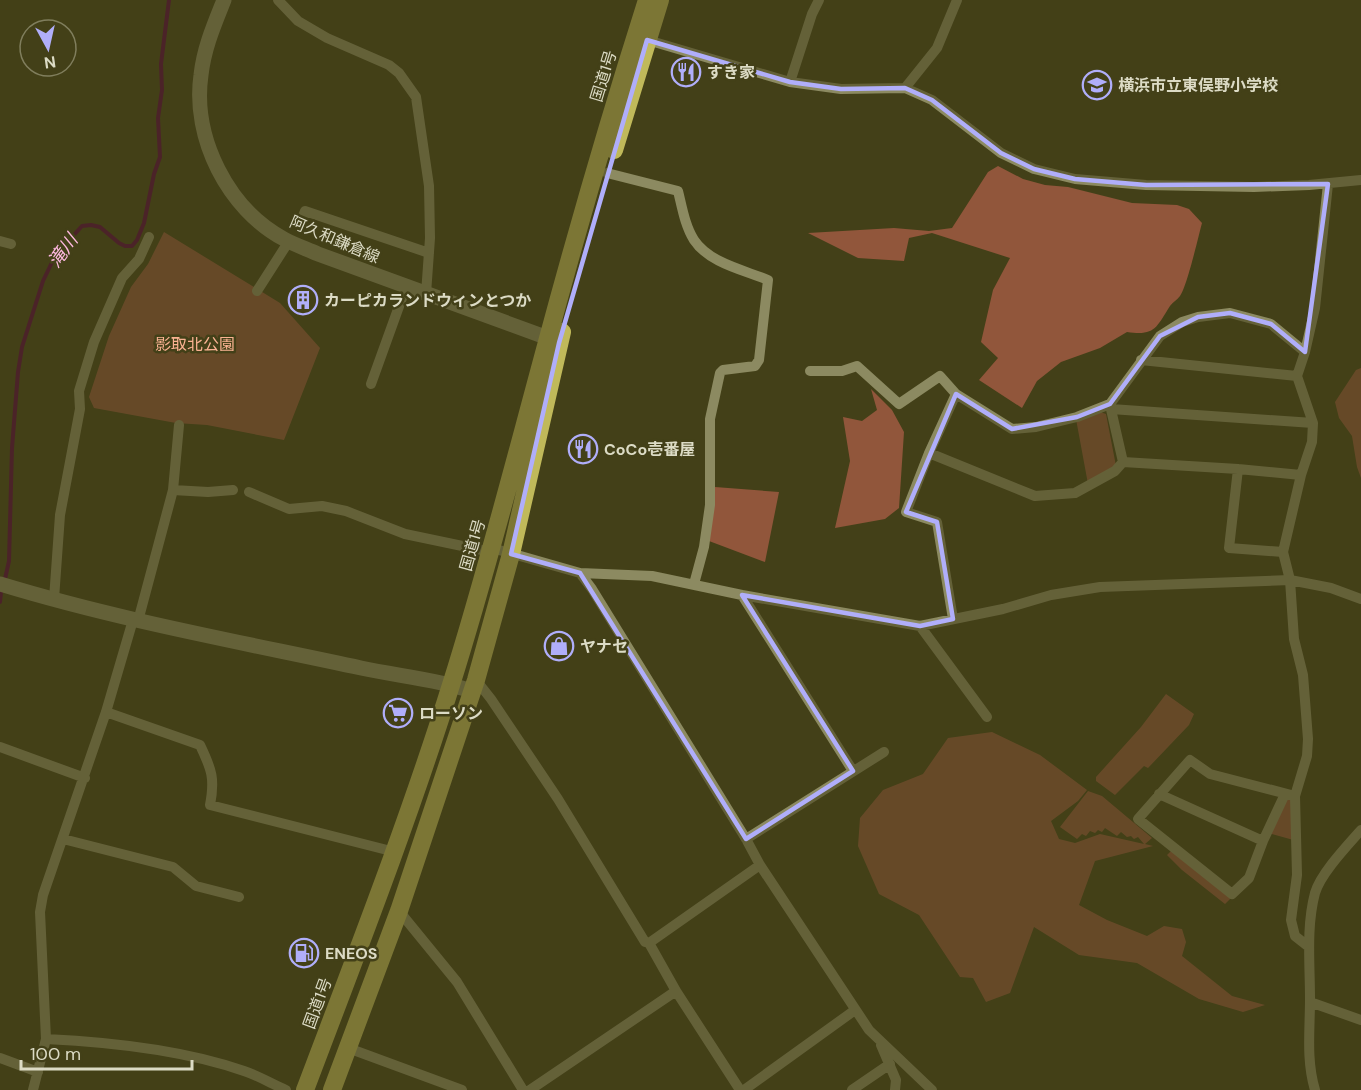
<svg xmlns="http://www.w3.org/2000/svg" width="1361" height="1090" font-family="'DM Sans','Noto Sans JP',sans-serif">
  <rect width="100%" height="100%" fill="#434018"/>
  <path fill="#91563b" d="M998 166 1023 179 1045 185 1068 187 1132 203 1177 205 1189 209 1202 223C1198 238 1187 286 1180 296 1177 300 1173 302 1170 306 1156 328 1155 336 1127 332L1100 348 1061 362 1037 381 1022 408 979 380 998 358 981 342 993 290 1010 258 932 233 909 238 904 261 858 258 808 233 894 228 929 231 952 228 988 172Z
    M164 232 280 303 320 348 284 440 207 425 176 423 94 408 89 397 109 336 131 287 148 264Z
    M1361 368V478L1357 467 1352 436 1339 418 1335 402 1356 370Z
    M871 389 892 410 904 432 899 508 885 519 835 528 850 461 843 417 862 421 877 410Z
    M1100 412 1106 414 1116 466 1088 484 1076 419Z
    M715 487 779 492 765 562 709 541Z
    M1166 694 1194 714 1189 725 1148 768 1144 766 1115 795 1096 781V777L1141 727Z
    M992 732 1040 755 1087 790 1078 801 1051 821 1059 839 1075 843 1100 834 1144 844 1138 837 1134 839 1131 836 1127 837 1121 832 1117 836 1105 828 1102 832 1098 830 1095 833 1090 831 1086 836 1082 834 1077 839 1060 827 1088 791 1102 796 1152 838 1145 844 1153 846 1095 861 1079 905 1107 920 1147 936 1164 926 1182 929 1186 942 1182 956 1232 996 1265 1005 1243 1012 1199 999 1137 963 1079 955 1034 927 1010 993 986 1002 973 978 960 977 919 915 879 894 858 846 860 818 883 790 923 774 948 738Z
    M1285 794 1295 796 1297 841 1268 833Z
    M1173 849 1231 898 1225 904 1182 870 1167 855Z"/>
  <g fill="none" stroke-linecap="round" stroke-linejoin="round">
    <path stroke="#56013d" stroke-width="4" d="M5 579 9 561 12 448 18 372 22 347 43 281 55 256 82 226 91 225 100 227 119 243 125 246H132L137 240 144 223 154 174 160 157 158 118 162 90 161 64 169 0
      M0 602 1 592"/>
    <path stroke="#8c8a61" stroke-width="10" d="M278 0 298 21 327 38 389 65 399 73 416 97 429 186 430 238 426 294
      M644 39 790 82 841 89 905 88 932 100 1001 153 1034 169 1075 179 1146 185 1254 187 1309 185 1361 180
      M790 82 812 14 819 0
      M905 88 937 48 957 0
      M607 173 678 191C682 207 685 226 694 240 709 263 744 270 768 280L759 360 755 366 723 370 720 373 710 419V505L704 547 694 584
      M300 225 305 211 429 253
      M0 241 11 244
      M257 291 289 241
      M1141 360 1297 376
      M810 371H842L857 366 899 404 940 376 956 394
      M371 384 406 287
      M1110 405 1123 462
      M1111 409 1313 423
      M929 453 906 512 937 522 953 619
      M1123 462 1115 471 1075 493 1035 496 929 453 956 394 1012 429 1036 427 1077 417 1110 404 1160 336 1182 322 1198 317 1230 313 1271 324 1305 352
      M1123 462 1238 469 1301 475
      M1238 469 1229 548 1283 552
      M173 490 208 492 233 490
      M249 492 289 509 322 506 346 511 405 534 491 552
      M492 548 580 573 652 576 742 595 920 626 1003 609 1051 595 1100 587 1290 580 1331 588 1361 599
      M580 573 592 589 746 839 760 865 869 1030 932 1090
      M742 595 853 771
      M54 599 60 515 80 409 79 391 94 342 122 278 139 259 149 237
      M138 621 173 490 179 425
      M920 626 987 717
      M476 680 491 699 558 799 645 942 649 943 676 991 740 1090
      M106 712 200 745C212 770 215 779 210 805L395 852
      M0 747 85 778
      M1159 794 1263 841
      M1285 794 1263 841 1249 878 1232 894 1138 819 1190 760 1210 774 1295 796
      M63 839 173 867 196 886 239 897
      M746 839 884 752
      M399 911 457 982 523 1090
      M649 943 760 865
      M1309 947 1295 936 1291 920 1297 875 1295 796 1307 756 1308 739 1303 675 1294 639 1290 580 1283 552 1301 475 1312 442 1313 423 1297 376 1305 352 1315 308 1328 184
      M1310 1002 1361 1020
      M46 1039C109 1042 184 1050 244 1071 259 1076 272 1084 286 1090
      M881 1045 896 1080 895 1090
      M348 1048 462 1090
      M0 1058 38 1072
      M33 1090 46 1039 40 912 43 895 106 712 133 620
      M530 1090 676 991
      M744 1090 855 1010
      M852 1090 890 1064
      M1315 1090C1306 1060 1310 1030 1310 999 1310 964 1306 927 1315 893 1321 873 1347 846 1361 830"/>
    <path stroke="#8c8a61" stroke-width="15" d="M224 0C214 25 204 48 201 75 192 138 228 209 284 239 295 245 307 249 318 254L559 342
      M0 584C118 620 240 642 361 668 398 676 436 679 472 691"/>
    <path stroke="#c0b95a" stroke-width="18" d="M614 150 660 0
      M305 1090C356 955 408 822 451 685 487 571 516 456 547 342 578 227 611 113 647 0
      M332 1090 399 911 476 680 511 554 562 332"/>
  </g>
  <path d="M0 0H1361V1090H0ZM647 40 790 82 841 89 905 88 932 100 1001 153 1034 169 1075 179 1146 185 1328 184 1305 352 1271 324 1230 313 1198 317 1160 336 1110 404 1077 417 1012 429 956 394 906 512 937 522 953 619 920 626 742 595 853 771 746 839 580 573 511 554 559 343Z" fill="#434018" fill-opacity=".55" fill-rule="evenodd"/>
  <path fill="none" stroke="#b0aefa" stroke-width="4.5" stroke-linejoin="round" d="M647 40 790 82 841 89 905 88 932 100 1001 153 1034 169 1075 179 1146 185 1328 184 1305 352 1271 324 1230 313 1198 317 1160 336 1110 404 1077 417 1012 429 956 394 906 512 937 522 953 619 920 626 742 595 853 771 746 839 580 573 511 554 559 343Z"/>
  <defs>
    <g id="restaurant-ring" transform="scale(1.5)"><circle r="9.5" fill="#434018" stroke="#b0aefa" stroke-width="1.5"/><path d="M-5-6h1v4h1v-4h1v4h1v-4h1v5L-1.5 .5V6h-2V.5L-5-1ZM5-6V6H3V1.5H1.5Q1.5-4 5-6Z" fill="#b0aefa"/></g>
    <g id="school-ring" transform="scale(1.5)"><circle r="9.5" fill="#434018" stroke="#b0aefa" stroke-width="1.5"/><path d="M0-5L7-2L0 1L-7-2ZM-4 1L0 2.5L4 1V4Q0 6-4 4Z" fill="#b0aefa"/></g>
    <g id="building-ring" transform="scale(1.5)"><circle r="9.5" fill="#434018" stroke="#b0aefa" stroke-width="1.5"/><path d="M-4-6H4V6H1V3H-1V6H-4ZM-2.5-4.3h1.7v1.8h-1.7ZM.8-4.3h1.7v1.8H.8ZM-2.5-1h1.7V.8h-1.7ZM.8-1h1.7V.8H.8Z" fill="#b0aefa"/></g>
    <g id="shop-ring" transform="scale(1.5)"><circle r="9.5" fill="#434018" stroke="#b0aefa" stroke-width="1.5"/><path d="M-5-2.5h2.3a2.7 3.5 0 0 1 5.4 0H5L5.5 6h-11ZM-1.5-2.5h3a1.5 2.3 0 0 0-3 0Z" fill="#b0aefa"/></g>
    <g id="supermarket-ring" transform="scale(1.5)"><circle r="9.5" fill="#434018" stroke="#b0aefa" stroke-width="1.5"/><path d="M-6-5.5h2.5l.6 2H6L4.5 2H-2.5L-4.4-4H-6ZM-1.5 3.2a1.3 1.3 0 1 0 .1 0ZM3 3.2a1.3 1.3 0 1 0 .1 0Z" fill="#b0aefa"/></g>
    <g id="fuel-ring" transform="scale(1.5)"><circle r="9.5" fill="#434018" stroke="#b0aefa" stroke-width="1.5"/><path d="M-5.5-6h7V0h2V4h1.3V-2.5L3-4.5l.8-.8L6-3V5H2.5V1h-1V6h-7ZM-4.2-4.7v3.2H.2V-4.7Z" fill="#b0aefa"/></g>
  </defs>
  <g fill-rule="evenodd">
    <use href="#restaurant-ring" x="686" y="72"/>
    <use href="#school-ring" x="1097" y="85"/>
    <use href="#building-ring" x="303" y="300"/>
    <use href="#restaurant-ring" x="583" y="449"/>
    <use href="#shop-ring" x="559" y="646"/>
    <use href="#supermarket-ring" x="398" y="713"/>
    <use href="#fuel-ring" x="304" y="953"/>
  </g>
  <g text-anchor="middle" stroke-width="5" stroke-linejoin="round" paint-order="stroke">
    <g font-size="16" font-weight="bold" fill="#dcdbc5" stroke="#434018" text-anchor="start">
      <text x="707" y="78">すき家</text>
      <text x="1118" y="91">横浜市立東俣野小学校</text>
      <text x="324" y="306">カーピカランドウィンとつか</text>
      <text x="604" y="455">CoCo壱番屋</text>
      <text x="580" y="652">ヤナセ</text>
      <text x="419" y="719">ローソン</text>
      <text x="325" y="959">ENEOS</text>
    </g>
    <g font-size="16" fill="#dcdbc5" stroke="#434018">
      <text transform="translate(603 76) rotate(-73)" y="6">国道1号</text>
      <text transform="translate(335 239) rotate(23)" y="6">阿久和鎌倉線</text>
      <text transform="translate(472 545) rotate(-74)" y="6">国道1号</text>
      <text transform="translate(317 1003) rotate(-70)" y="6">国道1号</text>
    </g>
    <g font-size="16" fill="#fab292" stroke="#434018">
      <text x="195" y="350">影取北公園</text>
    </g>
    <g font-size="18" font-style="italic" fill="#feb8df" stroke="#434018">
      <text transform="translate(63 251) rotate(-54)" y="6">滝川</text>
    </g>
  </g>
  <g transform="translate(48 48) rotate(172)"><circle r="28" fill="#434018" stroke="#807e5d" stroke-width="1.5"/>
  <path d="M0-4.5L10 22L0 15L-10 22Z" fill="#b0aefa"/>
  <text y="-9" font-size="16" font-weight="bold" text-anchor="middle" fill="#dcdbc5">N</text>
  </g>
  <path d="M21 1060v9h171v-9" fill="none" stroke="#dcdbc5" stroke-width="3"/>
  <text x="30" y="1060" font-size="18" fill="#dcdbc5" stroke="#434018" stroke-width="4.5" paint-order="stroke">100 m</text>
</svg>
